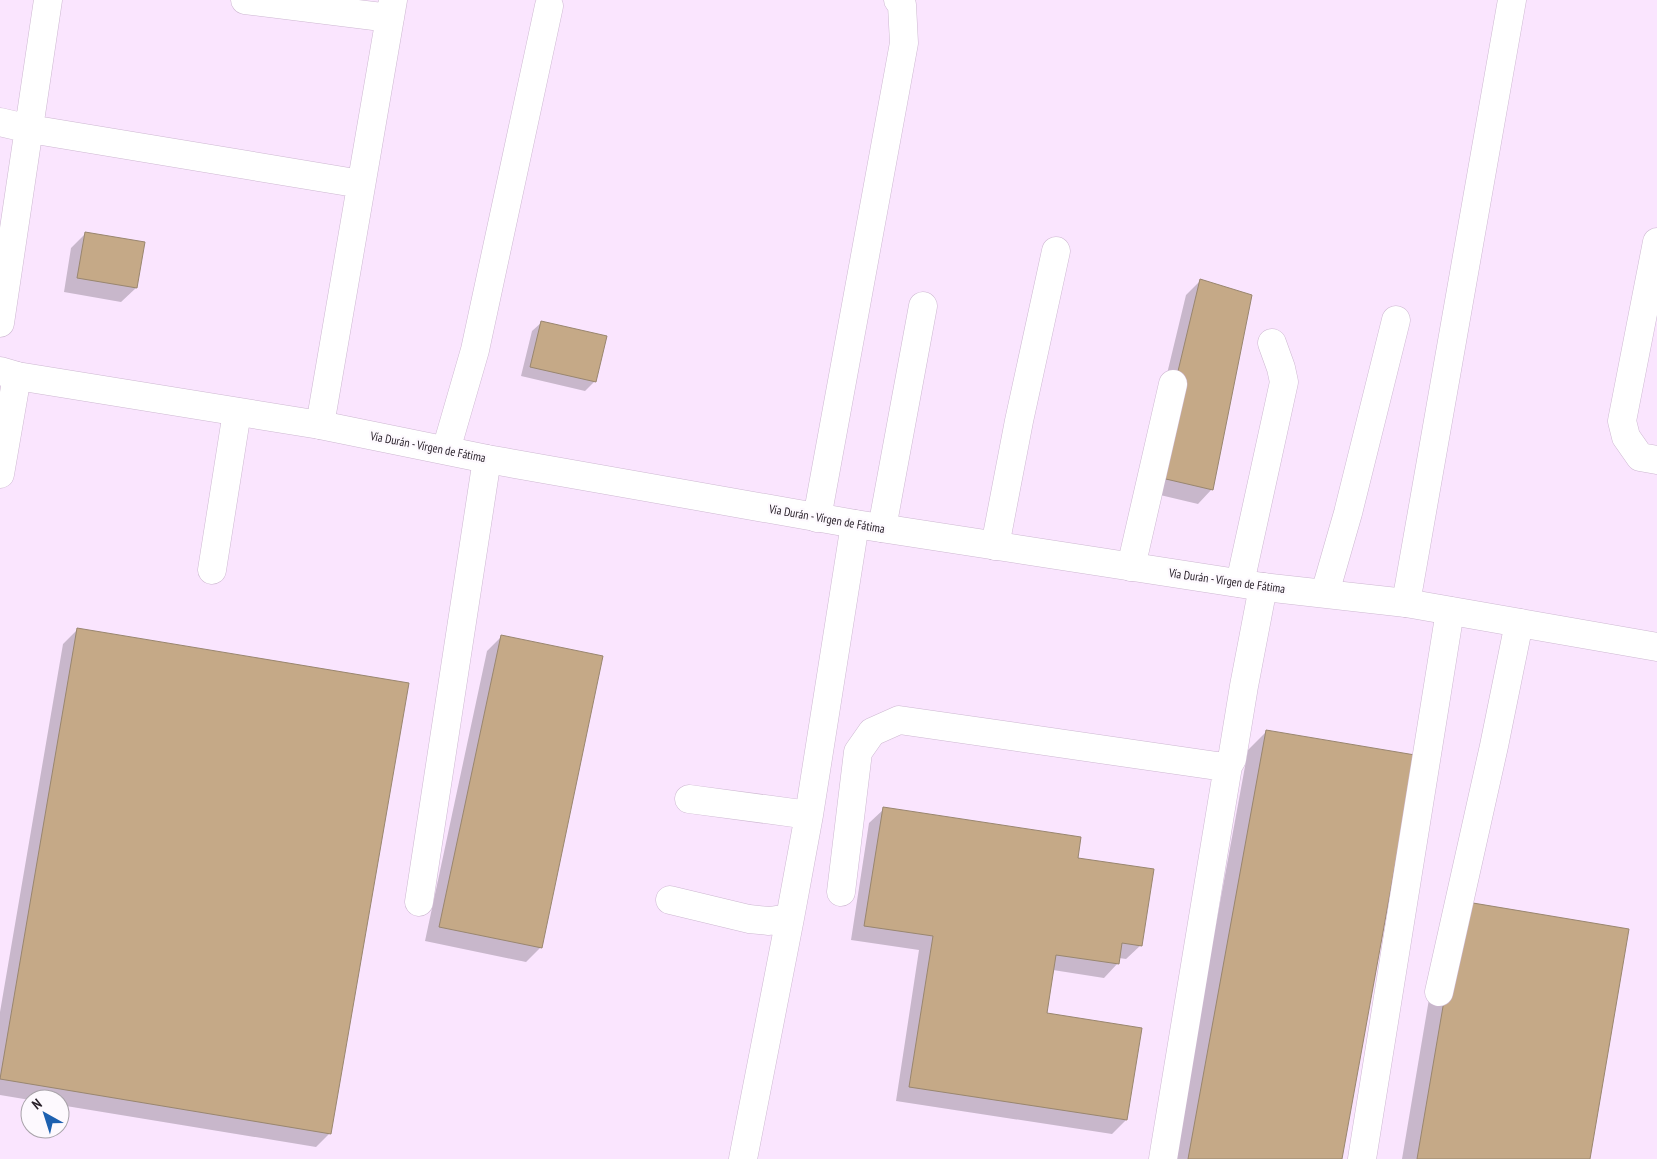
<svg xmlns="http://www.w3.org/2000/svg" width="1657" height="1159" font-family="'PT Sans Narrow',sans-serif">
  <rect width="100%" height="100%" fill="#fae5fe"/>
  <path fill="#0003" d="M86 233 136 288 121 302 64 292 71 248Z
    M1200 281 1212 489 1198 504 1139 490 1186 295Z
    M542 322 595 381 585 391 521 376 532 331Z
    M78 629 330 1133 316 1147 60 1105V1099H30V1100L0 1095V1012L63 644Z
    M501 637 541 947 526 962 425 941 487 651Z
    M1267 731 1340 1159H1173L1248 750Z
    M884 809 1076 859 1141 945 1126 959 1119 958 1118 963 1104 978 1053 970 1046 1014 1126 1120 1112 1134 896 1101 919 950 851 940 869 823Z
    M1442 922 1589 1159H1402Z"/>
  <path fill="#c5a987" stroke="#99866f" d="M85 232 145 242 137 288 77 278Z
    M1200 279 1252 295 1213 490 1153 476Z
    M541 321 607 336 596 382 530 367Z
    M77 628 409 683 331 1134 0 1079Z
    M501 635 603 656 542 948 439 927Z
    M1266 730 1415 755 1342 1159H1188Z
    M883 807 1081 837 1078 858 1154 869 1142 946 1122 943 1119 964 1056 955 1047 1013 1142 1028 1127 1120 909 1087 933 936 864 926Z
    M1461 901 1629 929 1590 1159H1417Z"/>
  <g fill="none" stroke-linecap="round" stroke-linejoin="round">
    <g stroke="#cdb8d1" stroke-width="29">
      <path id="minor" d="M245 0 390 18
        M0 122 30 129 361 184
        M1657 242 1622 421 1626 437 1640 457 1657 460
        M0 323 48 0
        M320 425 393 0
        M446 450 475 350 549 6
        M0 474 17 376
        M817 518 904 43 902 5 898 0
        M882 528 923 306
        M995 546 1019 421 1056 251
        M1131 567 1173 384
        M212 570 237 412
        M1240 583 1284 382 1281 368 1272 343
        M1325 593 1348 513 1396 320
        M1406 603 1512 0
        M689 799 809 815
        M841 892 858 752 872 732 899 720 1217 766H1228
        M670 900 749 919 769 921 790 918
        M419 902 487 459
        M1439 992 1494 746 1519 623
        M743 1159 790 918 809 815 855 524
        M1163 1159 1228 766 1232 759 1244 686 1263 587
        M1362 1159 1450 611"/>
    </g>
    <g stroke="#cdb8d1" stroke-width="29">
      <path id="major" d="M0 371 17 376 320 425 487 459 855 524 1263 587 1406 603 1657 647"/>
    </g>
    <use href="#minor" stroke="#fff" stroke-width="28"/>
    <use href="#major" stroke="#fff" stroke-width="28"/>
  </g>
  <g text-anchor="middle" stroke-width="4.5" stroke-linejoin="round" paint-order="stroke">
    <g font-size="12" fill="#29212a" stroke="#fdf9fe">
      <text transform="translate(428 447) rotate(11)" y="4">Vía Durán - Vírgen de Fátima</text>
      <text transform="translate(827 519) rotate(10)" y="4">Vía Durán - Vírgen de Fátima</text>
      <text transform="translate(1227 581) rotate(8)" y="4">Vía Durán - Vírgen de Fátima</text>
    </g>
  </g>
  <g transform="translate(45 1114) rotate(321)"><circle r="24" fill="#fdf9fe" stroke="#a8a3a9"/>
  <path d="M0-4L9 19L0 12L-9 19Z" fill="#1d60b0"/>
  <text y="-8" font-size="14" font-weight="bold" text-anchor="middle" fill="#29212a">N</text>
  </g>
</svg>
